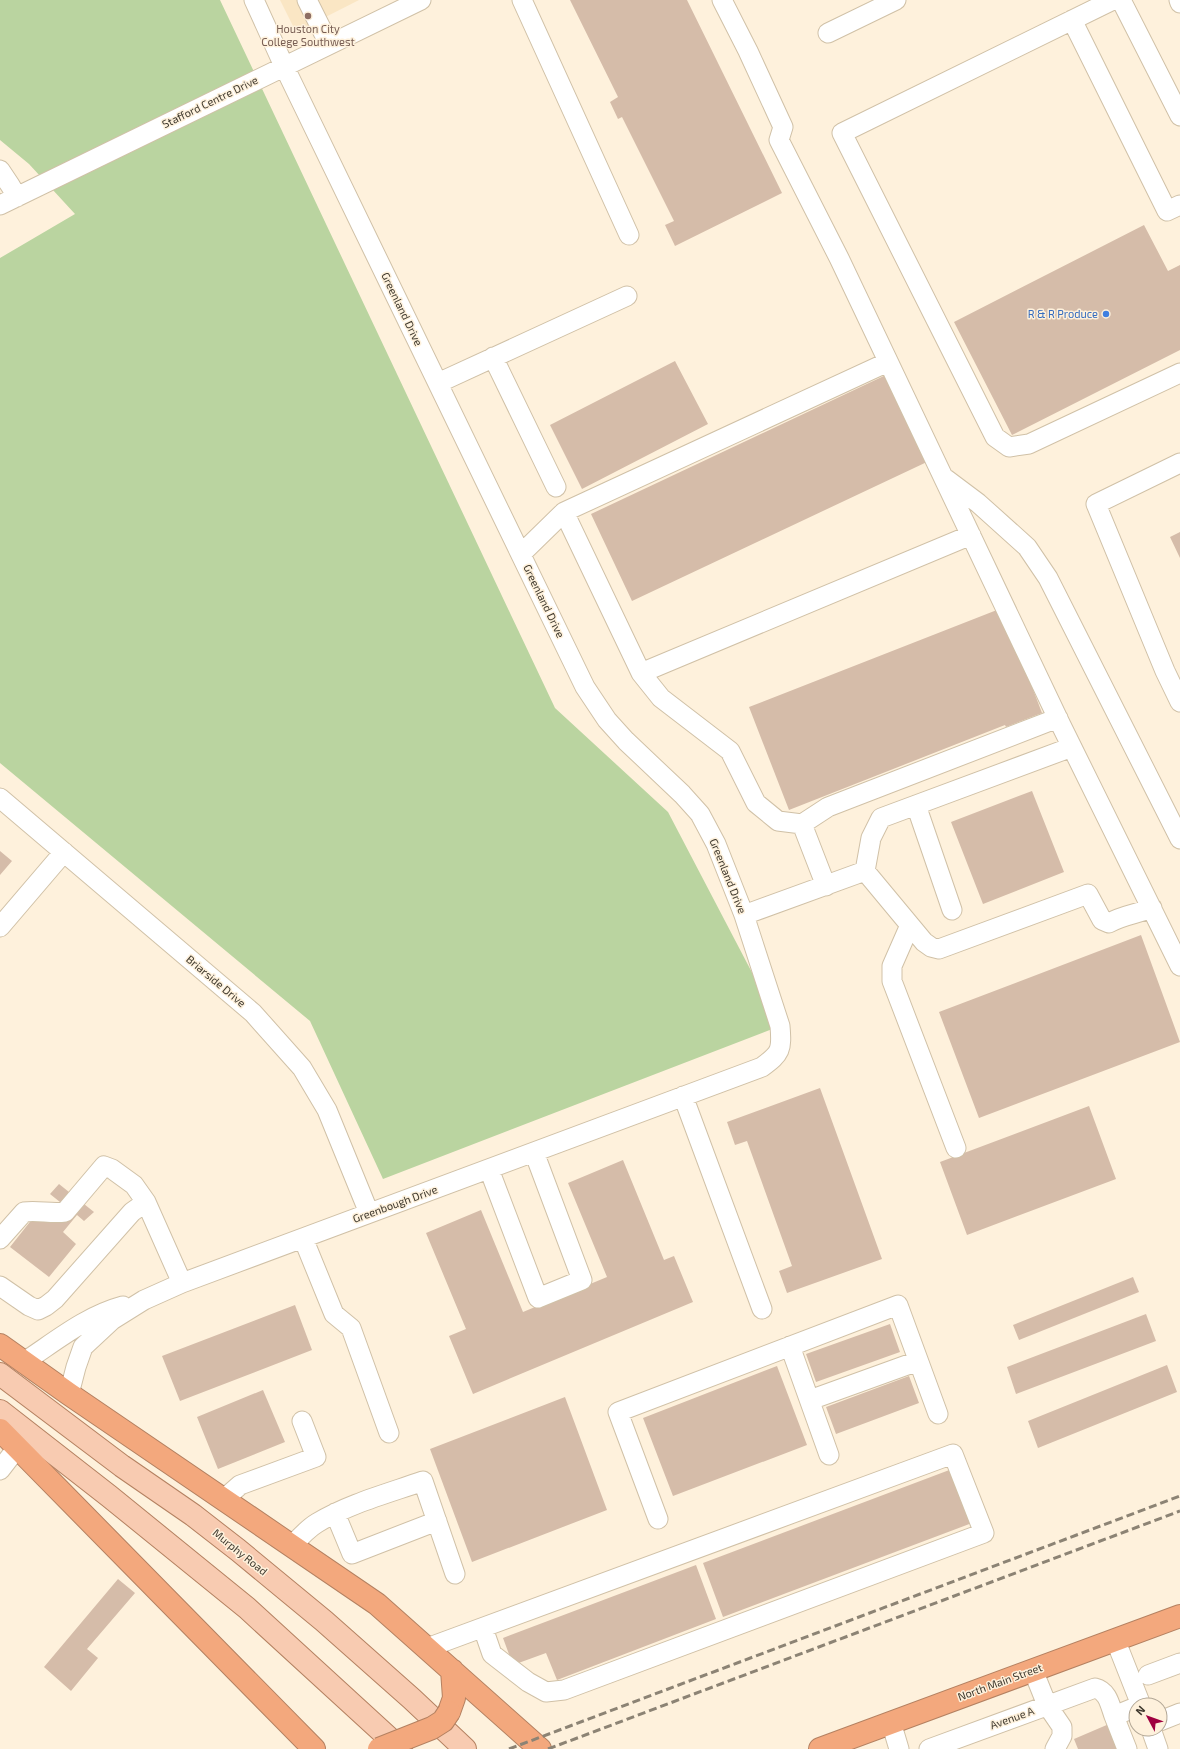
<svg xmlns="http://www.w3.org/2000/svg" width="1180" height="1749" font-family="'Exo 2',sans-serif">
  <rect width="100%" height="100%" fill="#fef1dc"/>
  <path fill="#fae6c4" d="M280 0H359L296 32Z"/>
  <path fill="#bad4a0" d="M0 0H220L555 708 668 812 780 1026 383 1179 310 1021 0 763V258L75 214 29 164 0 140Z"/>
  <path fill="#d5bca9" d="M570 0H687L782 193 675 246 665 225 674 221 622 117 618 119 610 102 618 97Z
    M1144 225 1168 271 1180 265V350L1012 435 954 322Z
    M675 361 708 424 582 489 550 425Z
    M888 374 929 461 632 601 591 514Z
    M1180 532V558L1170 537Z
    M1002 608 1042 713 1006 727 1005 725 789 810 749 707Z
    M1032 791 1064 872 983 904 951 822Z
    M0 851 12 861 0 875Z
    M1141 935 1180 1042 979 1118 939 1012Z
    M820 1088 882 1259 787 1293 779 1271 792 1266 747 1141 735 1145 727 1122Z
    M1089 1106 1116 1179 967 1235 940 1162Z
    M623 1160 664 1260 674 1256 693 1302 473 1394 449 1336 466 1329 426 1233 481 1210 523 1312 607 1277 568 1183Z
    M59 1184 94 1212 84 1221 77 1215 63 1232 76 1244 49 1277 10 1247 37 1213 51 1223 65 1206 50 1194Z
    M1133 1277 1139 1292 1019 1340 1013 1325Z
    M295 1305 312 1350 180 1401 162 1356Z
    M1146 1314 1156 1341 1016 1394 1007 1367Z
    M890 1324 900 1352 816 1382 806 1354Z
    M1167 1365 1177 1392 1038 1448 1028 1421Z
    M777 1366 807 1445 673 1496 643 1418Z
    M909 1376 919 1403 836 1434 826 1407Z
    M263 1390 285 1442 218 1469 197 1417Z
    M565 1397 607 1510 472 1562 430 1449Z
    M952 1469 972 1523 723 1617 703 1563Z
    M696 1565 716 1619 557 1680 546 1653 513 1665 503 1638Z
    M118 1579 135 1593 87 1649 98 1658 71 1691 44 1667Z
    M1109 1724 1119 1749H1078L1074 1739Z"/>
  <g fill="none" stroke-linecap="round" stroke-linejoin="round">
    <g stroke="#d0c1a7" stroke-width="21">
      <path id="minor" d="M307 0 329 44
        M522 0 629 235
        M722 0 748 51 783 127 779 140 839 258 1061 725 1180 966
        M1113 0 842 133 995 437 1009 447 1029 444 1180 373
        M1121 0 1180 116
        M1179 0 1180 3
        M1072 20 1167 211 1180 205
        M828 33 896 0
        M0 170 10 185 17 197
        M0 205 421 0
        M493 357 556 487
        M438 383 627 296
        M1180 463 1096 504 1165 671 1180 702
        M946 479 978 503 1027 547 1048 578 1180 839
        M564 512 641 673 661 698 730 751 756 803 778 821 802 824 826 886
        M521 554 564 512 888 362
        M641 673 971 535
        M1072 747 881 818 871 838 865 871 924 942 931 947 939 949 1088 894 1102 920 1109 923C1123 915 1137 914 1152 908
        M0 798 253 1013 302 1068 327 1110 369 1213
        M916 805 952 910
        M802 824 828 807 1058 718
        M744 915 865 871
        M910 925 892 966V981L956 1148
        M0 927 64 852
        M683 1096 762 1309
        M489 1169 538 1298 582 1280 534 1152
        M303 1238 334 1314 351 1328 389 1433
        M0 1239 24 1212C38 1210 51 1214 65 1212L104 1166 112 1169 134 1185 146 1202 182 1283
        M0 1286 29 1306 38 1310 46 1306 55 1299 132 1212 146 1202
        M790 1346 829 1455
        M24 1362C56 1341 86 1316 123 1306
        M69 1394 76 1367 83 1347 112 1320 144 1300 182 1283 762 1067C781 1053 782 1050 780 1026L744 915 716 844 700 814 682 794 626 741 607 720 585 687 284 66 254 0
        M810 1400 918 1361
        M0 1470 17 1448
        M224 1499 240 1485 316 1457 302 1421
        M335 1513 352 1554 437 1521
        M658 1519 618 1412 898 1305 938 1414
        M292 1546C300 1537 307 1529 317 1523 348 1504 389 1493 423 1481L455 1574
        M1115 1639 1141 1705
        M427 1648 953 1454 984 1533 564 1690 546 1692 528 1682 492 1654 483 1628
        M1033 1670 1047 1705 1062 1727V1736L1055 1749
        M1148 1675 1180 1663
        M1114 1716 1127 1749
        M1160 1721 1180 1713
        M891 1722 899 1749
        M1151 1729 1158 1749
        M929 1749 1095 1688C1108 1691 1110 1705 1114 1716L1136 1707"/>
    </g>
    <g stroke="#b48161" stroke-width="24">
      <path id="major" d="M0 1374 122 1466 193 1515 238 1550 324 1621 412 1699 465 1749
        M0 1411 109 1496 247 1608 401 1749"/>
    </g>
    <g stroke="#b48161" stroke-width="24">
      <path id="highway" d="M0 1345 69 1394 377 1604 540 1749
        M0 1430 314 1749
        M449 1712 454 1698 452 1670
        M820 1749 1180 1616"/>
    </g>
    <use href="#minor" stroke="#fff" stroke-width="19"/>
    <use href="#major" stroke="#f8cbb1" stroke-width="22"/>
    <use href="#highway" stroke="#f3a87d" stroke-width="22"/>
    <path stroke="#8c8374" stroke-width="3" stroke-dasharray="8 4" stroke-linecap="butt" d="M509 1749 1180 1496
      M548 1749 1180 1511"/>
    <g stroke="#b48161" stroke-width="24" stroke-linecap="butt">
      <path id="highway-bridge" d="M379 1749 432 1728 443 1721 449 1712"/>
    </g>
    <use href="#highway-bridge" stroke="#f3a87d" stroke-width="22"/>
  </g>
  <circle fill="#8d6e63" stroke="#fef1dc" stroke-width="1.5" cx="308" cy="16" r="4"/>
  <circle fill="#3f7fe0" stroke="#fef1dc" stroke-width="1.5" cx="1106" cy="314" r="4"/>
  <g text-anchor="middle" stroke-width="3" stroke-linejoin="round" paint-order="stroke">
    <g font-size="11" fill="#785e54" stroke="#fef1dc">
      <text x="308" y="33">Houston City<tspan x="308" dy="13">College Southwest</tspan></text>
    </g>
    <g font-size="11" fill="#3f392e" stroke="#fef1dc">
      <text transform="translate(210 102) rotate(-26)" y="4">Stafford Centre Drive</text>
      <text transform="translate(402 309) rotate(64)" y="4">Greenland Drive</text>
      <text transform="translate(544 601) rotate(64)" y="4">Greenland Drive</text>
      <text transform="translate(728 876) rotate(68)" y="4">Greenland Drive</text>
      <text transform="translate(216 981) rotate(40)" y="4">Briarside Drive</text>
      <text transform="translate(395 1204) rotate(-20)" y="4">Greenbough Drive</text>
      <text transform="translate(240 1552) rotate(39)" y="4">Murphy Road</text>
      <text transform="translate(1000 1682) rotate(-20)" y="4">North Main Street</text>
      <text transform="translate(1012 1718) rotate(-20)" y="4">Avenue A</text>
    </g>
    <g font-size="11" fill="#366cbe" stroke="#fef1dc" text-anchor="end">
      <text x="1098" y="318">R &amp; R Produce</text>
    </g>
  </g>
  <g transform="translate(1148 1717) rotate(311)"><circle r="19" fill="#fef1dc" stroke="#b2a796"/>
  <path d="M0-3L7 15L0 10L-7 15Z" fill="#9f0040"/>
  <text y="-6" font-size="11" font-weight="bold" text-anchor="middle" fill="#3f392e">N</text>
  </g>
</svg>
